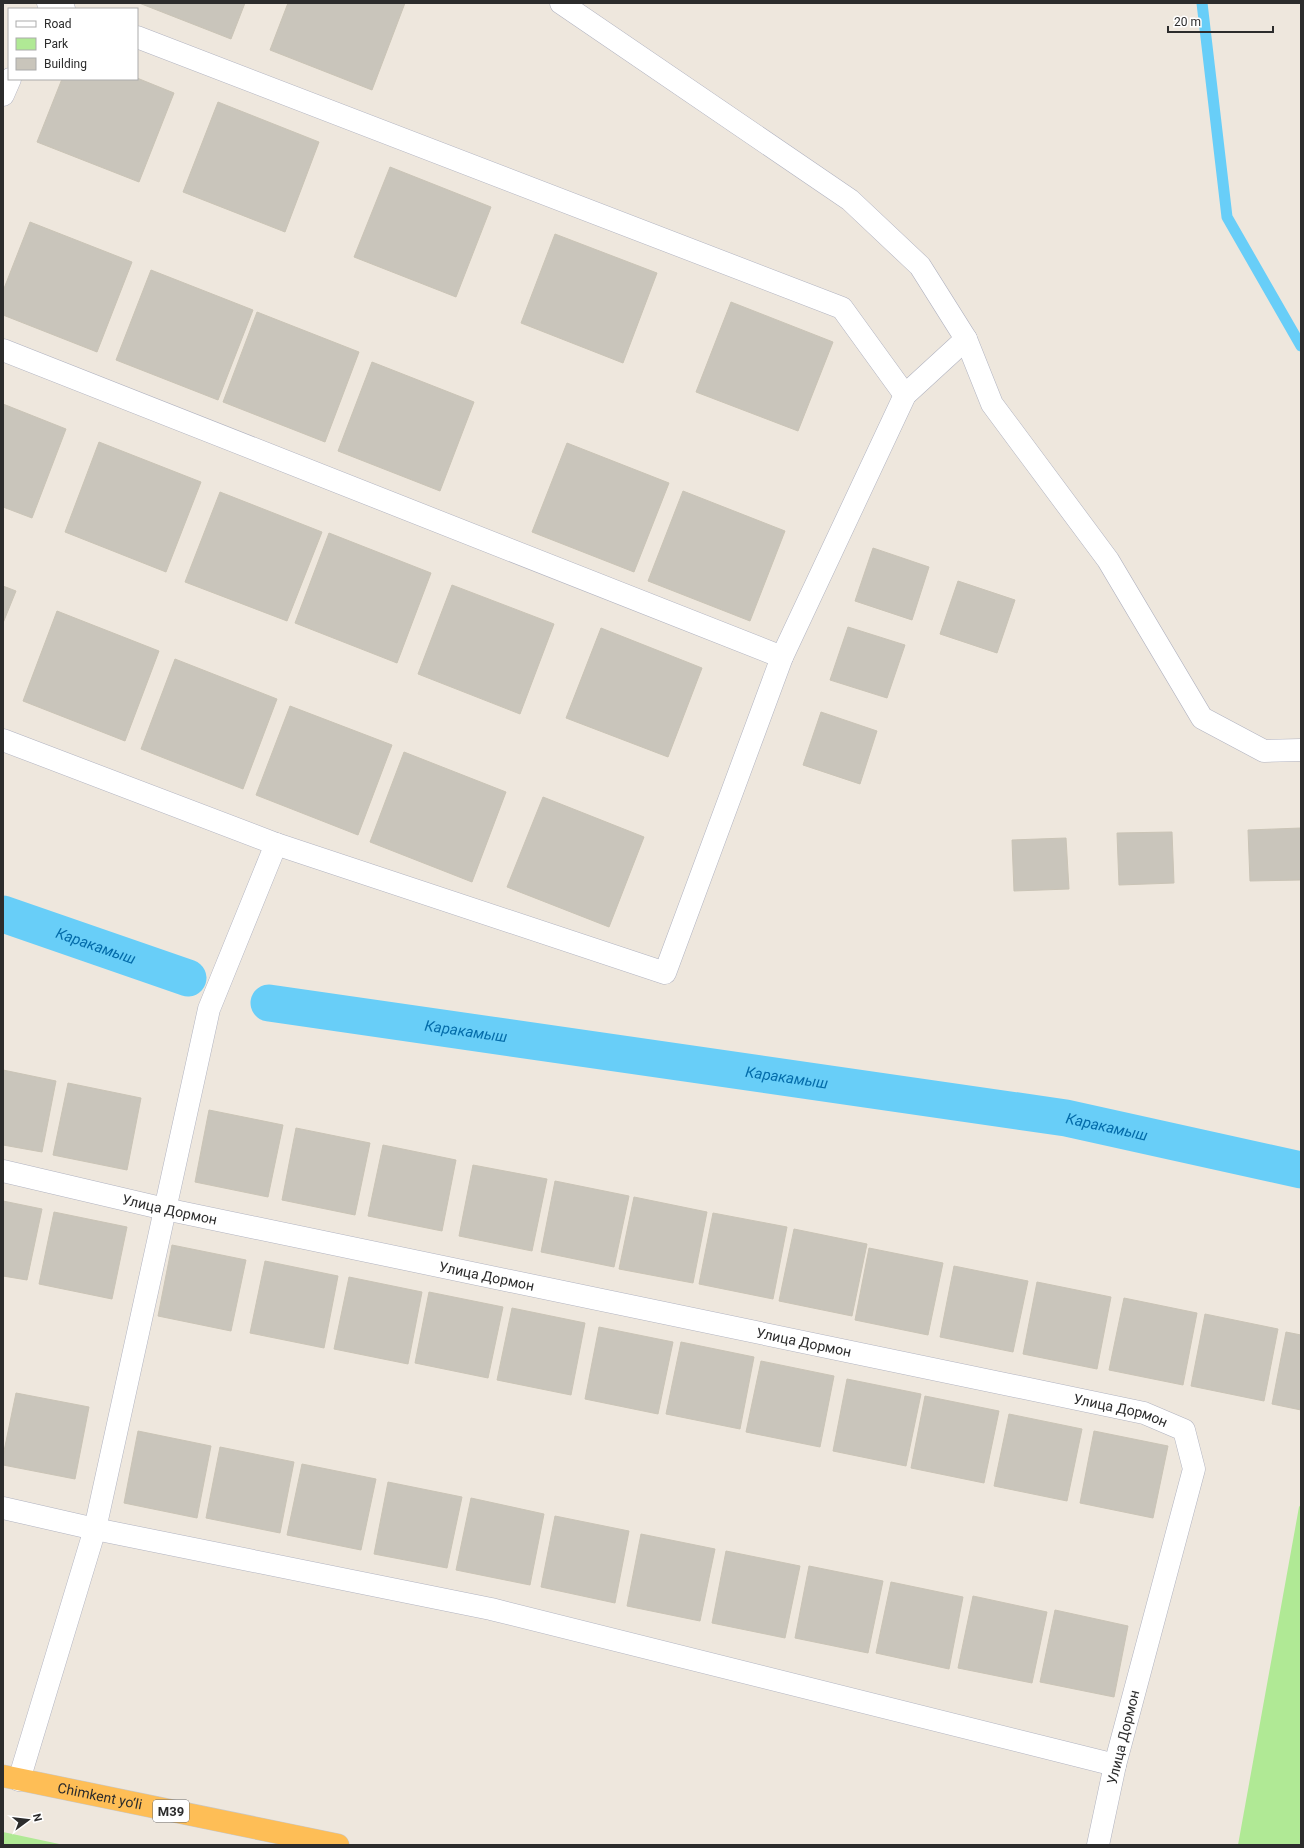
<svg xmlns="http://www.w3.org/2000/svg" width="1304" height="1848" font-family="Roboto,sans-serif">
  <rect width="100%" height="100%" fill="#eee7dd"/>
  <path fill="#b0e995" d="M1301 1504V1845H1238L1299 1507Z
    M3 1832 64 1845H3Z"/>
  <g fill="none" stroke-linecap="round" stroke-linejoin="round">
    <path stroke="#68cef8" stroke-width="11" d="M1202 3 1227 217 1301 346"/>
    <g stroke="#68cef8" stroke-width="37">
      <path id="s1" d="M3 914 188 978"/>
      <path id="s2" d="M269 1003 1066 1118 1301 1170"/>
    </g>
  </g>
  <path fill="#c9c5bb" stroke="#cac4b6" d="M139 3H245L231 39Z
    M288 3H405L372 90 270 50Z
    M137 78 174 93 139 182 37 142 62 79Z
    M218 102 319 142 285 232 183 192Z
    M390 167 491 207 456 297 354 257Z
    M30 222 132 262 97 352 3 315V291Z
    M555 234 657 273 623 363 521 323Z
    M151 270 253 310 218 400 116 360Z
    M731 302 833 342 798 431 696 392Z
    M257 312 359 352 325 442 223 402Z
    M372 362 474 402 440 491 338 451Z
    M3 404 66 429 32 518 3 507Z
    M99 442 201 482 166 572 65 532Z
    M567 443 669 483 634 572 532 532Z
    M683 491 785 531 750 621 648 581Z
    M220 492 322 532 287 621 185 582Z
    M329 533 431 573 397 663 295 623Z
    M873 548 929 567 912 620 855 601Z
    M958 581 1015 600 997 653 940 634Z
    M452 585 554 624 520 714 418 674Z
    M3 586 16 591 3 623Z
    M57 611 159 651 125 741 23 701Z
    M848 627 905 645 887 698 830 680Z
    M601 628 702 668 668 757 566 718Z
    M175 659 277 699 243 789 141 749Z
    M290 706 392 745 358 835 256 795Z
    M821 712 877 731 860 784 803 765Z
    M404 752 506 792 472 882 370 842Z
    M543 797 644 837 609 927 507 887Z
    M1301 828V880L1250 881 1248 830Z
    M1172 832 1174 883 1119 885 1117 833Z
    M1066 838 1069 889 1014 891 1012 840Z
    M3 1070 56 1081 42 1152 3 1145Z
    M68 1083 141 1098 127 1170 53 1155Z
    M209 1110 283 1125 268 1197 195 1182Z
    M296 1128 370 1143 355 1215 282 1200Z
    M383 1145 456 1160 442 1231 368 1216Z
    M473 1165 547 1179 532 1251 459 1236Z
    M555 1181 629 1196 614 1267 541 1252Z
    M634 1197 707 1212 693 1283 619 1269Z
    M3 1201 42 1209 27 1280 3 1276Z
    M54 1212 127 1227 112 1299 39 1284Z
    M713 1213 787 1227 773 1299 699 1284Z
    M794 1229 867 1244 852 1316 779 1301Z
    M172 1245 246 1260 231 1331 158 1316Z
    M869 1248 943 1263 928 1335 855 1320Z
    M265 1261 338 1276 324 1348 250 1333Z
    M954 1266 1028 1281 1013 1352 940 1337Z
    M349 1277 422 1292 408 1364 334 1349Z
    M1037 1282 1111 1297 1097 1369 1023 1354Z
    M429 1292 503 1307 488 1378 415 1363Z
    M1124 1298 1197 1313 1183 1385 1109 1370Z
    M512 1308 585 1323 571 1395 497 1380Z
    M1205 1314 1278 1329 1264 1401 1191 1386Z
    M599 1327 673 1342 658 1414 585 1399Z
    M1286 1332 1301 1335V1410L1272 1404Z
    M681 1342 754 1357 740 1429 666 1414Z
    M761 1361 834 1376 820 1447 746 1432Z
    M847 1379 921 1394 906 1466 833 1451Z
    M16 1393 89 1407 75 1479 3 1465V1456Z
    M925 1396 999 1411 984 1483 911 1468Z
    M1009 1414 1082 1429 1067 1501 994 1486Z
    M138 1431 211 1446 197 1518 124 1503Z
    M1094 1431 1168 1446 1153 1518 1080 1503Z
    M220 1447 294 1462 280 1533 206 1518Z
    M302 1464 376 1479 361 1550 287 1535Z
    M388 1482 462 1497 447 1568 374 1554Z
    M471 1498 544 1514 530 1585 456 1570Z
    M555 1516 629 1531 615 1603 541 1587Z
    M641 1534 715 1549 700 1621 627 1606Z
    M726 1551 800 1566 785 1638 712 1623Z
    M809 1566 883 1581 868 1653 795 1638Z
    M891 1582 963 1597 949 1669 876 1653Z
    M973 1596 1047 1612 1032 1683 958 1668Z
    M1055 1610 1128 1626 1114 1697 1040 1682Z"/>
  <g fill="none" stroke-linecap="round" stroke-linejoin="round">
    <g stroke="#b1b3c0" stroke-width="23">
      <g id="minor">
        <path d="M48 3 64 9"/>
        <path d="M561 3 850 200 920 266 966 339 992 404 1108 560 1202 718 1264 751 1301 750"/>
        <path d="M137 37 842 308 905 395"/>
        <path d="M3 95 10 79"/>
        <path d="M3 350 782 657"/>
        <path d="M3 740 276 844 665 973 782 657 905 395 966 339"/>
        <path id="s3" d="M3 1171 165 1209 1144 1413 1184 1430 1194 1469 1115 1765 1098 1845"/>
        <path d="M3 1508 95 1529 491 1609 1115 1765"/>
        <path d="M19 1780 95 1529 209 1009 276 844"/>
      </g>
    </g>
    <g stroke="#c8c8c8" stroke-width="23">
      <g id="trunk">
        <path id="s4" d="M3 1776 338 1845"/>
      </g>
    </g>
    <use href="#minor" stroke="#fff" stroke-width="22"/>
    <use href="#trunk" stroke="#febe56" stroke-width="22"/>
  </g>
  <g text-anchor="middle" stroke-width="3" stroke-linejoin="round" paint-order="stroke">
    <rect fill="#fff" stroke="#6b6b6b" stroke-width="1" x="153" y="1800" width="36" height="22" rx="3"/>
    <g font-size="13" font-weight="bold" fill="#2c2c2c">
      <text x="171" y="1816">M39</text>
    </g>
    <g font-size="14" fill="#2c2c2c" stroke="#fff">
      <text dy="5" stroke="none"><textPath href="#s3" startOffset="171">Улица Дормон</textPath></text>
      <text dy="5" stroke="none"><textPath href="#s3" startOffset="495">Улица Дормон</textPath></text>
      <text dy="5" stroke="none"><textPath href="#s3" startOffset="819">Улица Дормон</textPath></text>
      <text dy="5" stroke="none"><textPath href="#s3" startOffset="1143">Улица Дормон</textPath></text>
      <text transform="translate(1123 1737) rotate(-76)" y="5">Улица Дормон</text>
      <text dy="5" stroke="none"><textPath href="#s4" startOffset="99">Chimkent yo‘li</textPath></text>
    </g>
    <g font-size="15" font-style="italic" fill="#036ba9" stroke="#fff">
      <text dy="5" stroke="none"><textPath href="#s1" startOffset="98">Каракамыш</textPath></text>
      <text dy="5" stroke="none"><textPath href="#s2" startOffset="199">Каракамыш</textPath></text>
      <text dy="5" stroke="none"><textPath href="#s2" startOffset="523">Каракамыш</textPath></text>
      <text dy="5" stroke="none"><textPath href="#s2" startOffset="847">Каракамыш</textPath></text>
    </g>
  </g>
  <rect width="1304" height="1848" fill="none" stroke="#2c2c2c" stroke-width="8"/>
  <rect x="8" y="8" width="130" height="72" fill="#ffffff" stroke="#ababab"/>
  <rect x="16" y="21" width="20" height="6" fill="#ffffff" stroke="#ababab"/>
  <text x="44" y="28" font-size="12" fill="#2c2c2c">Road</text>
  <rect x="16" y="38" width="20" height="12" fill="#b0e995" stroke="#ababab"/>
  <text x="44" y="48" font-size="12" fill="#2c2c2c">Park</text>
  <rect x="16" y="58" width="20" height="12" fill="#c9c5bb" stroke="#ababab"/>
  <text x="44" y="68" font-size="12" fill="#2c2c2c">Building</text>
  <g transform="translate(28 1820) rotate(75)" stroke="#ffffff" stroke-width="3" paint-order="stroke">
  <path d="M0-3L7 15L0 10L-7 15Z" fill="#2c2c2c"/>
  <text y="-6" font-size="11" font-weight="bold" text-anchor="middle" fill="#2c2c2c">N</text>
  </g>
  <path d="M1168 26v6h105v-6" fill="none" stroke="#2c2c2c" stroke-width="2"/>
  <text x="1174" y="26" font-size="12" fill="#2c2c2c" stroke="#ffffff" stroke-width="3" paint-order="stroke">20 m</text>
</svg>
